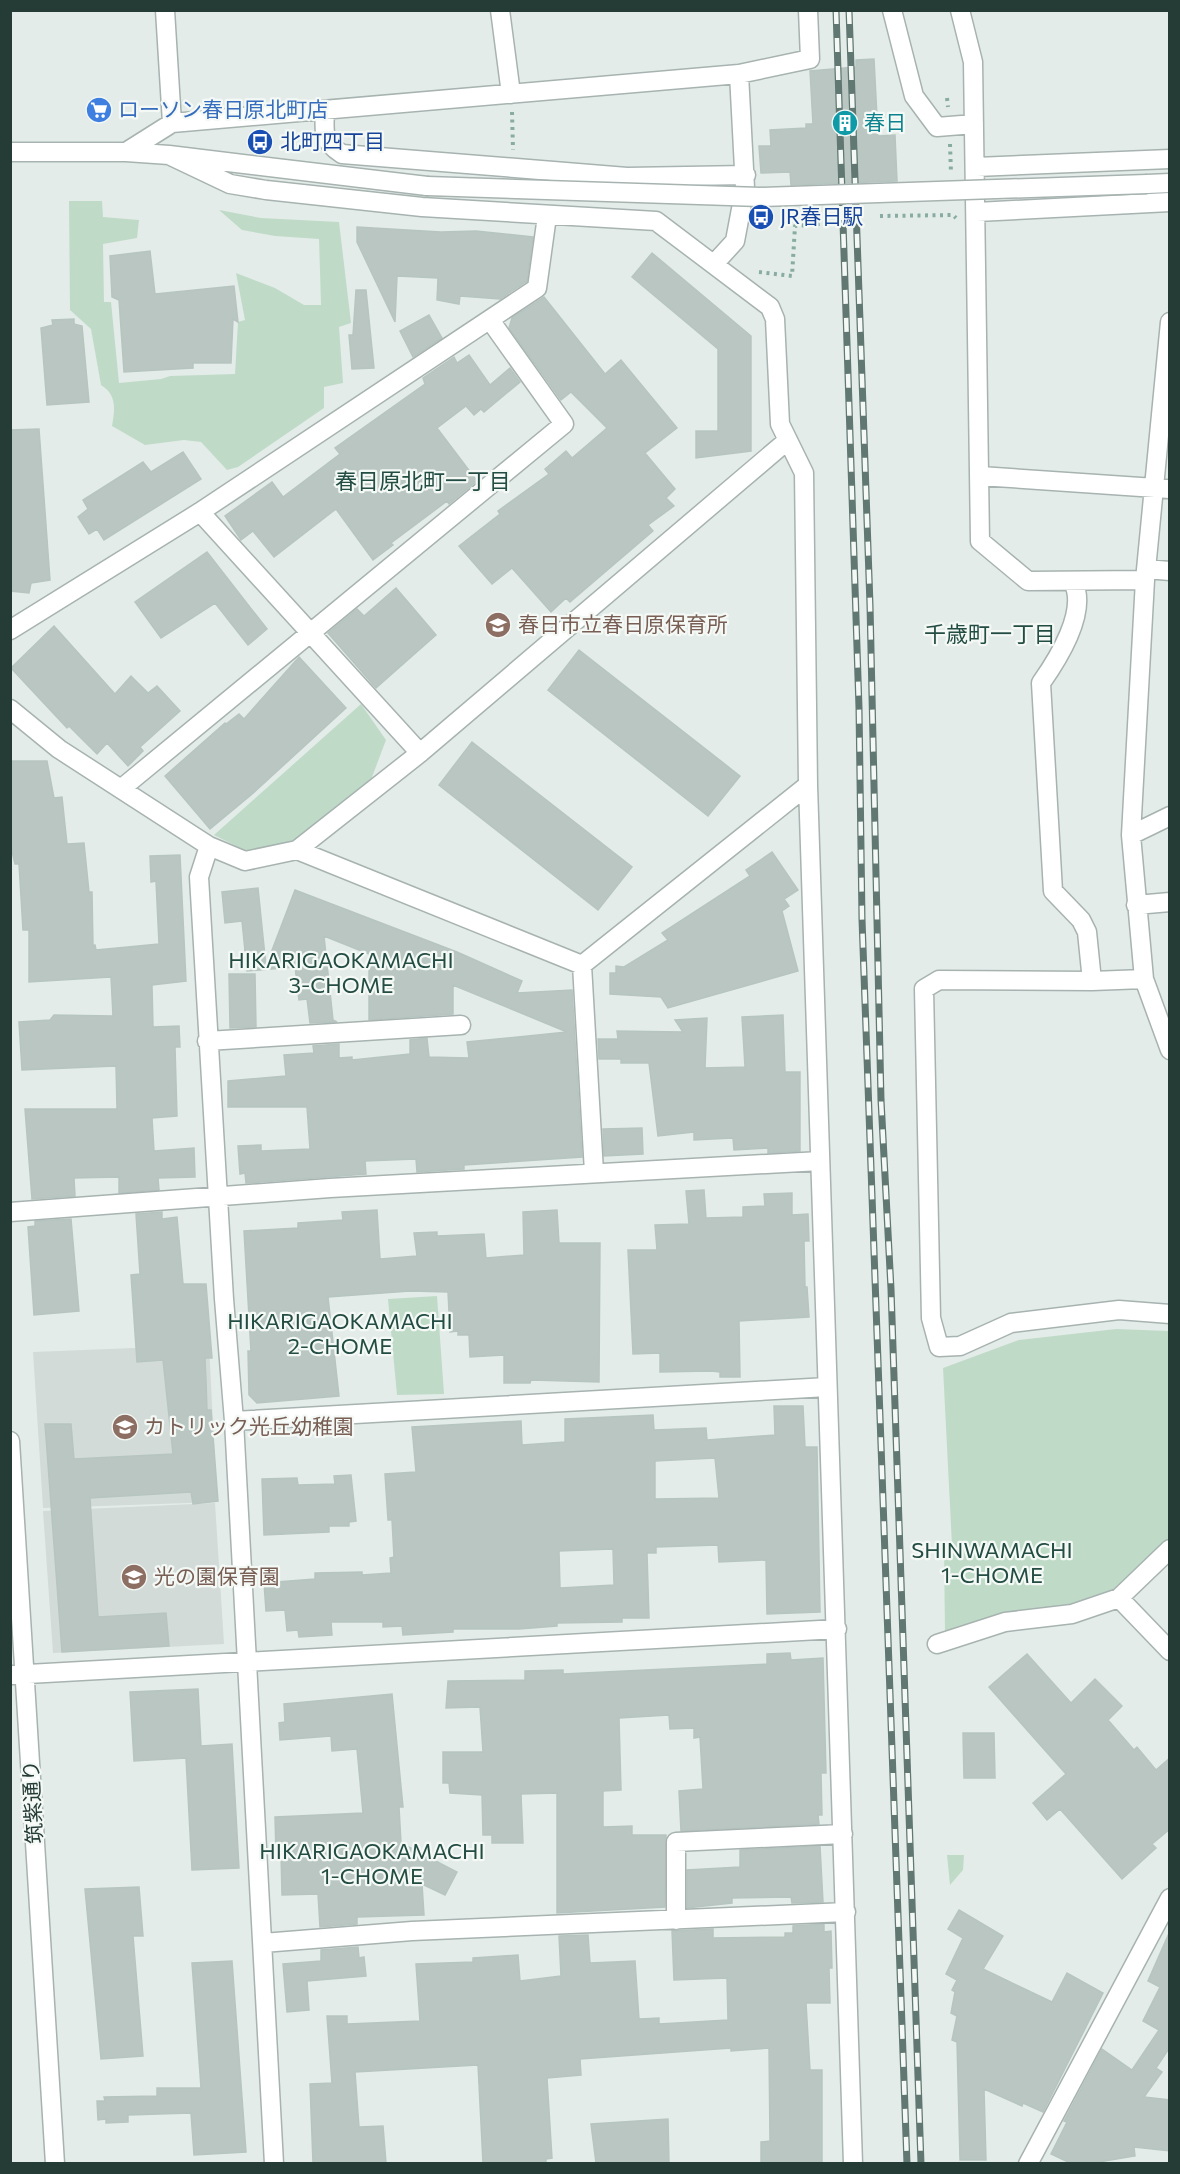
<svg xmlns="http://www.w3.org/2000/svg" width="1180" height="2174" font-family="Commissioner,'Noto Sans JP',sans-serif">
  <rect width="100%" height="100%" fill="#e4ece9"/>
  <path fill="#d2dbd8" d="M209 1345 217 1502 43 1508 33 1352Z
    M215 1503 224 1644 53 1653 43 1511Z"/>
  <path fill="#bfdbc8" d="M69 201H102L103 217 139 220 137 238 103 244 104 302H111L119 383 161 379 170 376 235 374 238 322 245 320 236 273 275 288 304 305H321L319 239 275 236 242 230 219 210 261 218 339 222 351 323 339 327 343 383 324 387V408L238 467 227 470 201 442 184 440 145 445 112 426C115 409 117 395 101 385L91 329 70 310Z
    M361 704 386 740 369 785 295 846 250 853 214 835Z
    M437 1296 444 1394 397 1395 388 1299Z
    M1116 1329 1169 1331V1538L1126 1583 1080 1605 945 1633 944 1550 952 1545 943 1368 1019 1340Z
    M947 1855H964L963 1870 950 1885Z"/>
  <path fill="#b9c6c2" stroke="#b7c5c0" stroke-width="1.5" fill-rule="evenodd" d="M874 59 878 136 895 135 897 181 791 185 790 172 761 173 759 146H771L770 130 806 128V124H813L810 71 856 67V60Z
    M357 227 441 232 476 231 533 237 527 281 500 299 460 296 459 304 437 300 438 278 397 276 395 322 357 242Z
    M150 251 155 294 234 286 238 322 233 319 231 363H193V368L124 372 119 300 112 297 110 256Z
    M652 253 751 336V451L696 458V431H718V349L632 277Z
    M356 290H366L374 368 352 369 349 335H353Z
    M544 297 605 374 621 360 677 428 645 453 675 489 666 498 674 506 648 525 653 531 570 602 566 598 551 612 512 568 492 584 459 546 500 514 498 511 549 474 545 469 566 451 572 458 607 428 571 392 561 400 509 328 512 318Z
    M429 315 442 338 413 357 400 331Z
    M74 319V324L82 326 89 402 47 405 41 328 53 325 52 320Z
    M469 355 490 385 510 368 520 382 484 412 481 409 474 415 466 406 437 428 477 481 449 504 447 501 391 543 393 545 373 560 336 509 274 557 253 531 241 540 225 516 272 482 283 497 340 454 335 448 425 384 423 378 454 357 457 363Z
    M39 429 50 580 31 583 29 593 10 591V430Z
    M183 452 201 479 104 540 97 529 89 534 78 517 88 509 83 500 143 462 151 472Z
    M207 552 267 629 248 645 215 603 161 638 135 602Z
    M396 588 436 635 376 688 328 633 357 609 364 616Z
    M54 626 115 694 131 676 148 693 157 686 180 711 140 747 143 751 128 766 107 743 97 754 69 726 67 728 11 668Z
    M579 650 740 776 708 816 548 690Z
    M299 657 346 708 251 795 210 829 165 776 225 723 226 724 239 714 244 719Z
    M472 742 632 867 598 910 439 785Z
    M10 761H47L54 798 62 797 67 844 84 843 89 892H92L93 946 95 945 96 950 159 944 156 881 151 882 150 856 180 855 186 981 152 985 153 1027 179 1026 180 1047H175L177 1116 152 1118 154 1151 194 1148 195 1177 158 1178 159 1190 119 1193V1177L74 1178 75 1196 32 1199 25 1109H117L116 1066 22 1070 19 1022 50 1020 54 1015 113 1016 111 977 29 982V930H23L19 864H15L10 843Z
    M772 852 798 890 784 899 789 906 782 911 798 971 668 1008 661 997 610 994V973H616V966L624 967 668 940 662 933 750 876 746 870Z
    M258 888 266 966 295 890 457 952 522 981 517 993 572 990 582 1157 464 1165V1169L417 1172 416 1159 365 1161 366 1174 246 1183 245 1173 240 1174 238 1146 261 1145V1151L310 1149 307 1107H228V1081L286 1076 284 1055 314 1053 313 1046 339 1044V1058L352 1057V1060L410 1054V1040L427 1038 429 1057 469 1058 467 1042 567 1032 453 985V1014L369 1020V954L324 936 333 1020 337 1022 310 1023 307 999 299 1000 295 967 247 971 242 921 225 923 222 892Z
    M229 974H255L256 1027 230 1028Z
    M783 1015 785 1072H800V1151L768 1153V1148L734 1150 733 1138 694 1140V1132L658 1136 649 1063H621V1059H599L598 1039H618L617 1031 683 1032 675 1020 707 1018 705 1068 745 1067 742 1017Z
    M642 1128 643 1154 604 1156 603 1129Z
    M704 1190 706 1218 743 1217V1207L765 1206 764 1194 792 1193V1215L808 1214 809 1241H804L805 1287H807L809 1317 739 1321 740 1377H720V1372L711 1371 660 1372V1353L633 1354 628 1250H657L655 1225 689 1224 686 1191Z
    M377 1210 380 1259 417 1256 414 1233 437 1232V1236L484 1234 486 1258 524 1255 523 1212 557 1210 559 1243H600L599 1382 531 1380 530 1383H504V1355L470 1357 469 1335H458V1331L450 1332 448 1292 410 1291 328 1297 339 1396 257 1403 249 1395 248 1351H251L244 1231 298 1228V1223L343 1220 342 1212Z
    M162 1212V1219L177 1217 183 1284H206L212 1358H205L206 1381 207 1410H211L218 1501 193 1504 191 1492 90 1498 98 1617 166 1613 169 1646 62 1652 45 1424H71L74 1459 173 1454 163 1360 137 1362 131 1275 140 1274 136 1214Z
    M71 1219 79 1311 34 1315 28 1227 35 1226V1221Z
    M774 1406H803L805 1447H817L820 1612 767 1614 766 1560 719 1562 718 1545 656 1547V1553H647L649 1618H622V1622L557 1623V1626L519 1629H453V1632L403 1635 402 1626 383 1627V1622H331L332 1635 299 1637 298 1630 287 1631 285 1610 266 1611 264 1583 315 1579V1573L362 1572V1575L391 1573 390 1558 394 1557 392 1520H388L385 1474 416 1472 412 1427 521 1421 522 1445 565 1442V1419L653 1415 654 1430 706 1428 707 1440 775 1435ZM715 1458 719 1498 655 1499V1461ZM613 1549 614 1585 560 1588 559 1551Z
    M351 1475 356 1521 349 1522V1526H329V1532L264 1535 262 1479 297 1478 298 1485 335 1484 334 1476Z
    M790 1653 791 1660 823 1658 826 1773H821L822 1815H818L819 1824 681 1831 679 1791 703 1789 700 1737 694 1738V1728L670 1729 669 1715 619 1718 621 1790 603 1791V1827L632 1826V1835H666L665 1907 557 1913V1793L521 1794 523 1843H492V1835H483L482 1795 450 1793 449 1783H443V1752H483L480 1707 446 1708 448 1681 525 1680V1671L563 1670V1674L767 1664V1654Z
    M1027 1654 1071 1703 1095 1679 1122 1706 1108 1720 1134 1750 1137 1747 1156 1770 1170 1758V1829L1152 1844 1156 1848 1122 1879 1060 1809 1047 1820 1033 1803 1066 1774 989 1687Z
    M198 1689 201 1746 232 1744 239 1868 192 1870 186 1758 134 1761 130 1692Z
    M392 1694 403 1807H399L401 1843 457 1872 445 1895 422 1884 424 1915 357 1917V1924L320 1927 318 1894 282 1895 281 1854H276L275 1817 363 1813 357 1749 332 1751 331 1736 280 1740 279 1723 285 1722 284 1704Z
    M963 1733H994L995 1778H964Z
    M820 1846 823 1902 792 1903 791 1897 732 1898V1903L687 1908V1870L740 1867V1850Z
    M139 1887 143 1936H133L143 2056 101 2059 85 1889Z
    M959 1910 1003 1936 983 1969 1052 2002 1067 1973 1103 1993 1043 2112 1023 2103 1022 2106 984 2089 986 2160H960L957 2042 952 2040 957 2016 951 2013 955 1992 952 1990 957 1980 946 1974 963 1938 948 1929Z
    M824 1924V1932L831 1931 832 1968H829L830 2003H806L810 2070H822V2163H761V2142L770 2141 769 2048 731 2051V2048L580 2059 581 2075 547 2078 552 2158 546 2159V2163H483L478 2065 355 2072 359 2127 383 2126 386 2163H313L310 2084 332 2083 327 2016H347V2024L420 2021 416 1964 473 1962V1958L518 1955 520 1981 561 1976 559 1936 588 1935 590 1963 635 1961 639 2019 659 2018V2024L728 2020 727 1978 674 1980 672 1931 713 1929V1938L785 1937V1933H793V1926Z
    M1170 1931V2047L1156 2068 1162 2072 1144 2097 1170 2100V2151L1134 2147 1135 2156 1093 2163 1068 2162 1051 2154 1067 2122 1064 2121 1102 2049 1132 2070 1159 2030 1143 2021 1160 1987 1148 1981Z
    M358 1947 359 1958 364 1957 366 1976 307 1981 309 2010 287 2012 283 1964 321 1961V1950Z
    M232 1961 246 2152 194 2155 191 2113 128 2115V2122L106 2123V2119L98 2120 97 2101H105L104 2097 157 2096V2088H201L192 1963Z
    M668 2119 669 2163H596L591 2124Z"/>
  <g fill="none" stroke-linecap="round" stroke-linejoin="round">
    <g stroke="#a7b3b0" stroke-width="21">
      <path id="minor" d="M165 10 172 123
        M500 10 511 94
        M892 10 914 96 937 127 974 124
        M960 10 973 62 980 541 1028 581 1145 580
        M325 111C324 133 322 141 342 154L627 177 746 175
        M10 152H126L169 155 427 186
        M126 152 172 123 739 74 810 59 808 10
        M169 155 230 184 266 190 422 207 656 221 770 307 775 319 780 424 804 473 808 785 853 2164
        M976 167 1170 159
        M1147 184 1170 183
        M977 212 1170 202
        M714 264 735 241 745 188 739 74
        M1170 322 1145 580 1131 835 1144 979 1170 1050
        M980 476 1170 489
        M200 512 420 753
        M1146 569 1170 571
        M1073 582C1088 611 1058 659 1041 683L1053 891 1081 920 1087 932 1092 981 1144 979
        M10 630 200 512 537 288 547 216
        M10 709 59 749 209 846 245 861 297 850 420 753 788 440
        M122 788 564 424 490 320
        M1131 835 1170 816
        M209 846 199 877 224 1299 234 1421 274 2164
        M297 850 582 965 808 785
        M1136 905 1170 902
        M582 965 594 1172
        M1092 981 939 980 924 989 931 1318 939 1347 960 1346 1011 1323 1119 1310 1170 1314
        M207 1041 461 1025
        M10 1212 330 1188 820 1161
        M234 1421 827 1387
        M10 1441 55 2164
        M1119 1598 1170 1651
        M937 1644 1005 1622 1072 1614 1119 1598 1170 1549
        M10 1675 837 1629
        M676 1920V1842L843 1834
        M263 1943 412 1931 846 1912
        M1028 2164 1170 1898"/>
    </g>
    <path stroke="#88aca2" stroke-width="4" stroke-dasharray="3 4.5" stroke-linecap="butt" d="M947 98 948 107
      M512 112 513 150
      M950 144 951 173
      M880 216 953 215 956 218
      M759 272 792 276 795 226 833 223"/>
    <use href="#minor" stroke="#fff" stroke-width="18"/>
    <g stroke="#607772" stroke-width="7">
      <path id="rail" d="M836 10 859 708 862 919 907 2164
        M849 10 870 605 881 1100 891 1289 921 2164"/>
    </g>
    <use href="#rail" stroke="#f4f9f6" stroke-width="4.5" stroke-dasharray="14" stroke-linecap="butt"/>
    <g stroke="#a7b3b0" stroke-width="21" stroke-linecap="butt">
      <path id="minor-bridge" d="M427 186 760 197 1147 184"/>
    </g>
    <use href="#minor-bridge" stroke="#fff" stroke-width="18"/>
  </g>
  <defs>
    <g id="supermarket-disc" transform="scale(1.35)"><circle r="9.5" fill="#3f7fe0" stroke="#f4f9f6"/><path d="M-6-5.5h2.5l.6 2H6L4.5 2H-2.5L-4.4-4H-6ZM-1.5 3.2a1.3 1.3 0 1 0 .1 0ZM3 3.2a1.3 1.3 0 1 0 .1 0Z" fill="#fff"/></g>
    <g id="building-disc" transform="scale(1.35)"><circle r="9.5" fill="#0f9aa8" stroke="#f4f9f6"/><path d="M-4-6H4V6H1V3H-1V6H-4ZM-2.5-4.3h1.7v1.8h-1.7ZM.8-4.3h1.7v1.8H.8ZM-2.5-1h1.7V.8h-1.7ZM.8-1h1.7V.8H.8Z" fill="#fff"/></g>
    <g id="bus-disc" transform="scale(1.35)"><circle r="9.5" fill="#1a4fb4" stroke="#f4f9f6"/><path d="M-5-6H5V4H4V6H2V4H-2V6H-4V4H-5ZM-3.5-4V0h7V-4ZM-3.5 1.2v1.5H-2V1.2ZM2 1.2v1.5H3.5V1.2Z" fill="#fff"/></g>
    <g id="school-disc" transform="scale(1.35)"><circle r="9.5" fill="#8d6e63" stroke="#f4f9f6"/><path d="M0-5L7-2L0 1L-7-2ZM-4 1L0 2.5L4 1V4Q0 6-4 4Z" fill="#fff"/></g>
  </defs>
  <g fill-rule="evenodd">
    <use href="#supermarket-disc" x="99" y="110"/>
    <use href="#building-disc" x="845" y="123"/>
    <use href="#bus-disc" x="260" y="142"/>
    <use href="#bus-disc" x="761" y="217"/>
    <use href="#school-disc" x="498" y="625"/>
    <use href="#school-disc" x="125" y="1427"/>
    <use href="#school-disc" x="134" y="1577"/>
  </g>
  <g text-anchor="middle" stroke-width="4.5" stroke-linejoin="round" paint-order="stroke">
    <g font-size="21" fill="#366cbe" stroke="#f4f9f6" text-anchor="start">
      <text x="118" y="117">ローソン春日原北町店</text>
    </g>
    <g font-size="21" fill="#0d838f" stroke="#f4f9f6" text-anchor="start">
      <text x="864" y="130">春日</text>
    </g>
    <g font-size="21" fill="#164399" stroke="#f4f9f6" text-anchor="start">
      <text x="280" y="149">北町四丁目</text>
      <text x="780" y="224">JR春日駅</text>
    </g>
    <g font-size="21" fill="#785e54" stroke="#f4f9f6" text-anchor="start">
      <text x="518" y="632">春日市立春日原保育所</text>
      <text x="144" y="1434">カトリック光丘幼稚園</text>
      <text x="154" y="1584">光の園保育園</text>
    </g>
    <g font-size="21" fill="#253b36" stroke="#f4f9f6">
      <text transform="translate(33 1802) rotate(-93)" y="7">筑紫通り</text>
    </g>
    <g font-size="22" fill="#234c43" stroke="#f4f9f6">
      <text x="423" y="489">春日原北町一丁目</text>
      <text x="990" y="642">千歳町一丁目</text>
      <text x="341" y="968">HIKARIGAOKAMACHI<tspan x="341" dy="25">3-CHOME</tspan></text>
      <text x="340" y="1329">HIKARIGAOKAMACHI<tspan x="340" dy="25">2-CHOME</tspan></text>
      <text x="992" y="1558">SHINWAMACHI<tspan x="992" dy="25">1-CHOME</tspan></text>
      <text x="372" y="1859">HIKARIGAOKAMACHI<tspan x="372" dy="25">1-CHOME</tspan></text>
    </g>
  </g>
  <rect width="1180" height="2174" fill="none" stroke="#253b36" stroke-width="24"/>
</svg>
